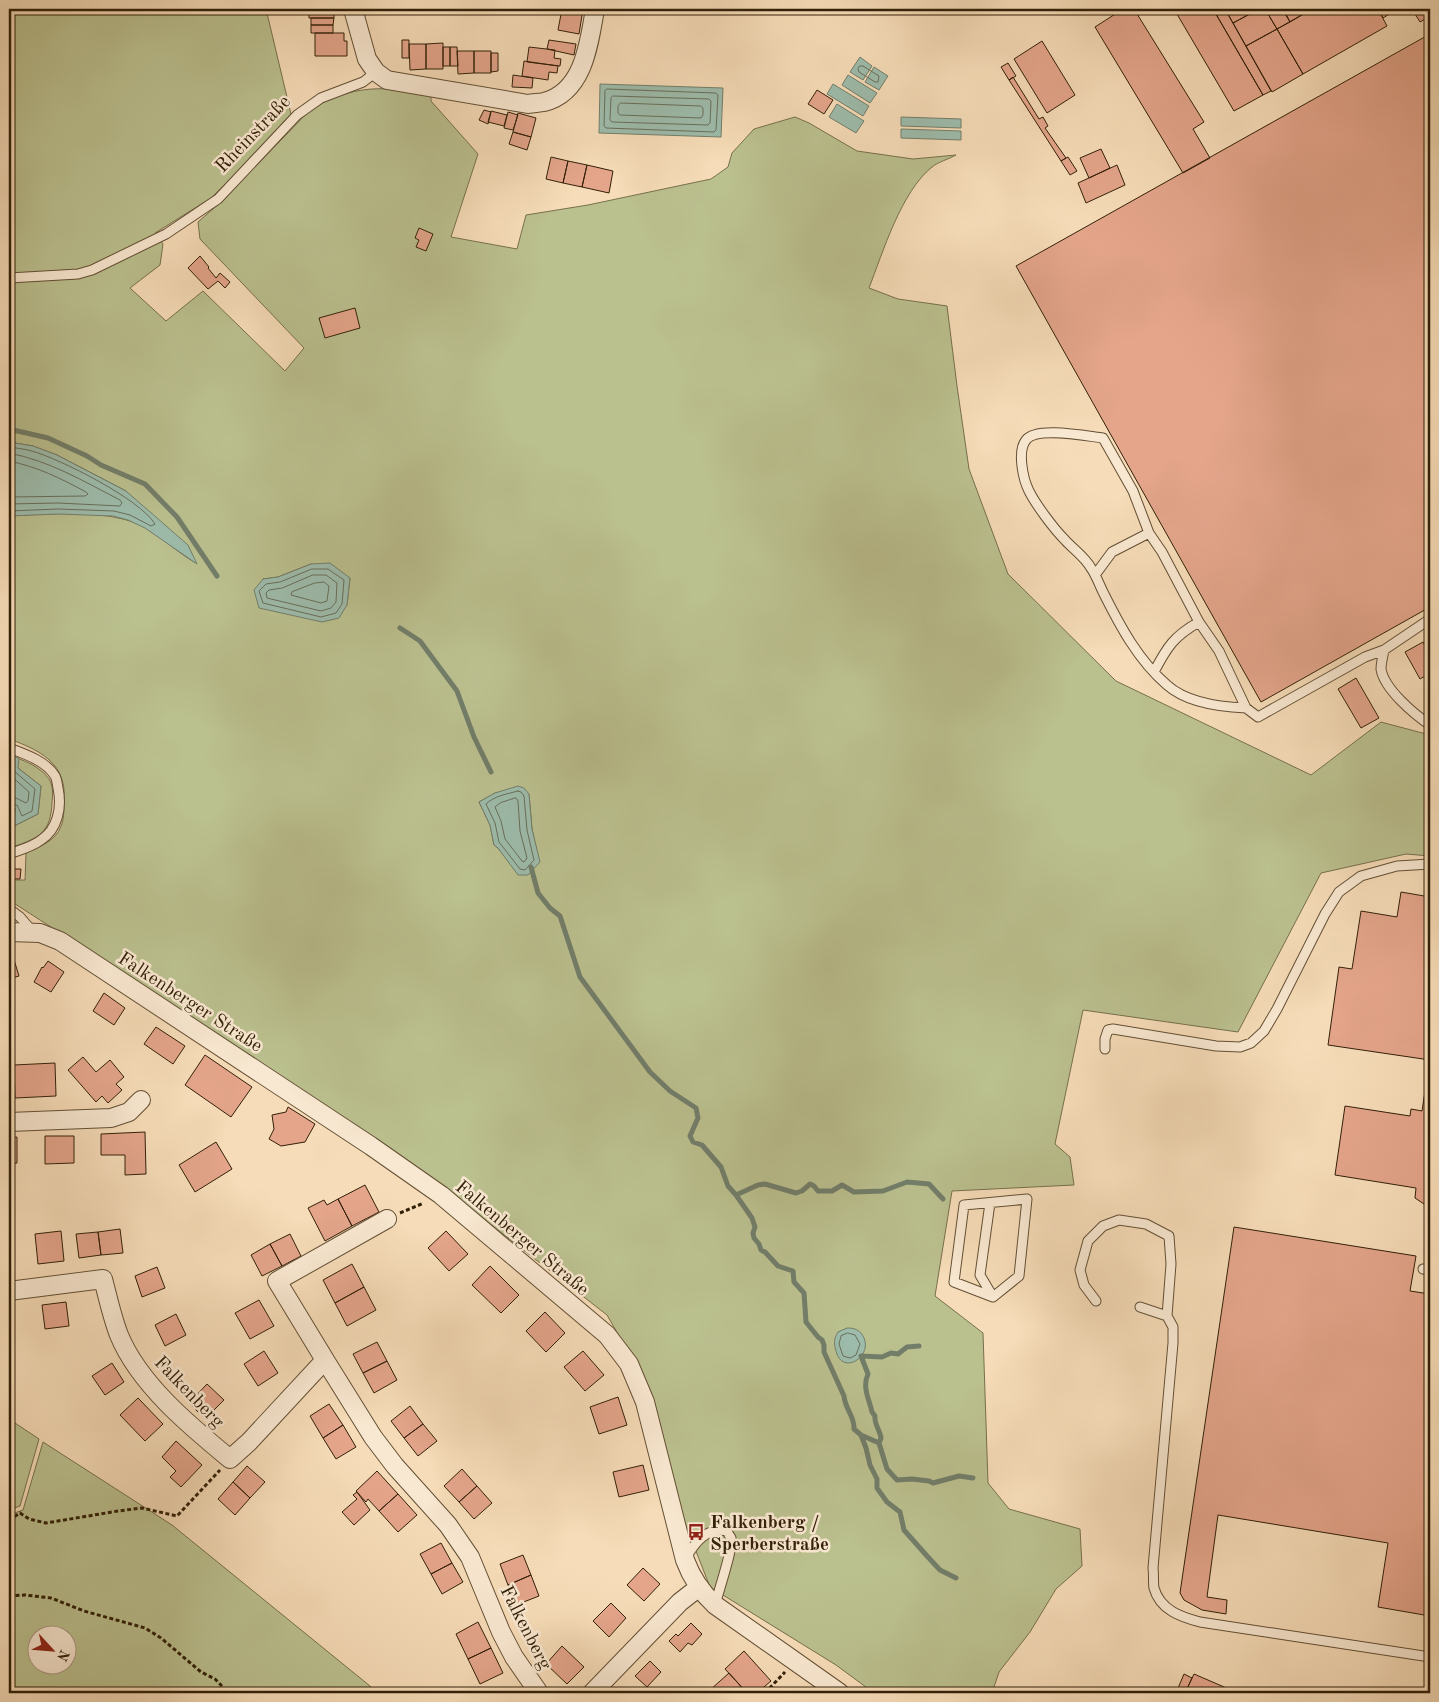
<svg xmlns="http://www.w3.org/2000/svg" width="1439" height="1702" font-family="'Old Standard TT',serif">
  <rect width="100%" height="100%" fill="#f6dcb8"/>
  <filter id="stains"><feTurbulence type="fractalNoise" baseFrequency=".004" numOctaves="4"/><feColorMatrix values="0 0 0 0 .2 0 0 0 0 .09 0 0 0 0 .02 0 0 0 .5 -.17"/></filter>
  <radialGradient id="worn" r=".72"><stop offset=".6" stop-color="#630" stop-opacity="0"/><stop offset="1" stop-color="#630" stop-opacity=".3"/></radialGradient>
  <path fill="#bbc08f" stroke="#76704c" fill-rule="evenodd" d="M9 9H266L291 114 233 177 211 198 155 233 163 244 160 265 130 288 166 321 203 291 285 371 304 348 200 239 198 222 221 202 310 110C352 84 385 86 431 94V101L478 154 451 237 517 249 526 215 588 205 711 179 728 167 732 153 754 129 795 117 809 123 857 151 913 159 956 155C949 159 938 162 932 167 901 192 883 252 869 288L898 299 947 306 957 386 969 469 1008 574 1116 681 1311 775 1381 722 1430 735V856L1406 854 1321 873 1238 1032 1083 1010 1055 1144 1070 1157 1074 1185 952 1191 935 1296 983 1333 988 1483 1009 1509 1080 1529 1082 1566 1056 1589 1030 1632 999 1672 992 1693H874L836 1665 710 1587 683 1518 650 1390 607 1315 436 1182 220 1036 9 900V880H25L26 853C35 849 45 845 53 838 62 830 64 818 64 807 64 798 65 788 62 780 56 757 29 746 9 739V516C48 514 112 508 146 528 163 538 179 554 196 563L126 491 57 455 33 446 9 442ZM311 564 350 578 347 605 263 579 278 577ZM495 793 529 794 532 829 539 862 506 858 498 848 494 845 490 825 479 802Z
    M9 755C23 760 40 766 49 779 53 785 53 794 52 802 51 832 40 838 12 847L14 826 38 814 41 786 18 768 15 807 10 812 9 841Z
    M9 1419 39 1439 20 1506 9 1510Z
    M43 1442 172 1525 370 1686 374 1693H9V1515L23 1510ZM68 1634V1664H38V1634Z"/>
  <path fill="#9dbcac" stroke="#727e6a" d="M860 57 872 66 863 80 850 72Z
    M874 67 888 76 879 90 865 82Z
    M848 75 877 93 870 103 842 85Z
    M600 84 723 88 721 137 599 133Z
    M833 84 869 106 863 116 827 94Z
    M837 104 864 121 856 133 829 117Z
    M901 117 961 119V128L901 126Z
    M901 129 961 131V140L901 138Z
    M9 442 33 446 57 455 126 491 188 545 197 564 145 528 128 520 113 516 58 514 9 516Z
    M330 563 350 578 347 605 339 618 322 622 259 608 254 590 263 579 278 577 311 564Z
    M9 755 19 758 18 768 41 786 38 814 14 826 15 808 11 811 9 841Z
    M518 786 524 788 529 794 532 829 540 862 528 875H518L498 848 494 845 490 825 479 802 495 793Z
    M847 1328C853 1328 857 1329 861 1333 877 1353 845 1376 837 1354 834 1345 833 1340 838 1332Z"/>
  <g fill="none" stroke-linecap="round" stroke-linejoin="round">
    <path stroke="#686e5a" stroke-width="1" d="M860 66H863L879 76 878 82H875L859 72 858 69Z
      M607 89 716 93 718 95 716 130 714 132 606 128 604 126 605 91Z
      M613 96 709 99 711 101 710 123 708 125 612 122 610 120 611 98Z
      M621 103 701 106 703 108V115L701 118 620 115 618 113V106Z
      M9 447C16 448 24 449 32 451 60 459 140 499 155 524L151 526 130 515 114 511 58 509 9 511
      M9 453C50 461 83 481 120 500L122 503 120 506 58 503 9 504
      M9 461C38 467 60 478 86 492L88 494 85 496 9 497
      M312 569H328L344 580 342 604 336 613 321 617 263 603 259 591 266 584 280 582Z
      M313 575H326L337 583 336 602 331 608 321 611 267 598 266 593 269 590 282 588Z
      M315 583 324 582 329 586 327 601 321 603 291 595 292 592Z
      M9 760 13 762 14 771 35 789 32 811 22 816 17 805 13 804 9 806
      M9 774 29 792 28 801 26 803 16 798 9 799
      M518 791 521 792 524 796 527 830 534 860 525 870 520 869 499 842 495 823 486 804C494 796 507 794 518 791Z
      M516 798 518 801 520 831 527 858 524 862 522 861 505 839 501 821 495 807 500 803Z
      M848 1333 855 1335 860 1344 856 1355 850 1358 843 1356 839 1344 841 1336Z"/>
    <path stroke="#727e6a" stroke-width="5" d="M9 429 48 438 87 456 101 465 145 484 177 517 217 576
      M400 628 420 641 457 691 474 737 491 772
      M531 867 538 893 550 908 560 916 580 977 650 1072 670 1091 696 1108 698 1118 690 1136 693 1142 702 1145 721 1167 728 1186 736 1195 752 1218 755 1227 753 1233 754 1238 759 1244 761 1250 765 1252 778 1266 793 1271 794 1282 804 1293 806 1322 818 1337 822 1340 824 1345V1352L844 1396C845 1409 855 1417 854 1429L861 1435 866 1448 870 1465 877 1479V1488L887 1502 900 1512 904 1530 927 1556 940 1570 956 1578
      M736 1195 758 1185 765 1184 796 1193 802 1191 810 1184 814 1186 818 1191H832L842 1185 854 1192 883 1191 907 1182 929 1184 943 1199
      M861 1435 879 1443 887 1469 897 1480 912 1479 929 1481 933 1483 959 1476 973 1478
      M879 1443 881 1438C880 1430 874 1424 875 1416L872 1412C869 1399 862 1387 868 1374L861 1356 882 1357 891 1353 898 1354 907 1347 919 1346"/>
  </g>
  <path fill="#e4a58b" stroke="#322008" d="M309 9H334V18H309Z
    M562 9H583L579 34 558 30Z
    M1123 9H1134L1204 122 1193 129 1210 158 1183 173 1095 27Z
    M1174 9H1213L1263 95 1234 111Z
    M1213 9H1225L1271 91 1263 95Z
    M1225 9H1259L1233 23Z
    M1259 9H1265L1277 29 1246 46 1233 23Z
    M1265 9H1282L1290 22 1277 29Z
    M1296 9H1312L1290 22 1286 14Z
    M1312 9H1378L1387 26 1303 74 1277 29Z
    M1378 9H1388L1391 13 1383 18Z
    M1412 9H1430V16L1420 22Z
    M311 18H334L333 25H311Z
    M311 25H333V33H311Z
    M1277 29 1303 74 1272 92 1246 46Z
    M315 33H344V41H347V56H315Z
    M1430 34V607L1261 702 1016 266Z
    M402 40H409V58H402Z
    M549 40 576 44 574 55 547 49Z
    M1042 41 1075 95 1047 113 1014 59Z
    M443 43V69H426V44Z
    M409 44H426V69L410 70Z
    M443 47H450V66H443Z
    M450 47H457L458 66H450Z
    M529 47 555 50 554 58 561 59 560 66 527 62Z
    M457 51H474V73L458 74Z
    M474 51H491V73H474Z
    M491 53H498V71L491 72Z
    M524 61 558 66 557 73 549 72 548 80 522 76Z
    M1008 63 1016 76 1009 80 1001 67Z
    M513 75 533 78 532 88 512 87Z
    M1013 77 1039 119 1043 117 1048 126 1045 128 1066 158 1061 161 1009 80Z
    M817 90 833 100 824 114 808 104Z
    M484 110 491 112 488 124 479 120Z
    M491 111 507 115 504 126 488 122Z
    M508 112 518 115 513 130 504 128Z
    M518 113 536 118 531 137 513 132Z
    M513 132 531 137 527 150 509 144Z
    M1101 149 1110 168 1089 178 1080 158Z
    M551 157 568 161 563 183 546 179Z
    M1068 157 1077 171 1070 175 1061 161Z
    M568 161 587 165 582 187 563 183Z
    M587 165 613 171 609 193 582 187Z
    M1117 165 1125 185 1086 203 1078 183Z
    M419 228 433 234 426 251 416 247 419 240 415 238Z
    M200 256 209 267 208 268 216 278 220 273 230 282 225 288 218 281 208 289 188 268Z
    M355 308 360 328 325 338 319 318Z
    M1423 642 1430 655V673L1420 679 1405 652Z
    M1356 678 1379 718 1361 728 1338 689Z
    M11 869H21L20 879H11Z
    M1401 892 1430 897V1060L1328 1045 1339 967 1352 969 1361 911 1397 917Z
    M11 950 19 976 9 979V951Z
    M48 961 64 972 51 992 34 982 42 967 43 968Z
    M104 993 125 1008 114 1025 93 1011Z
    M156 1027 185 1046 173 1064 144 1044Z
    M205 1055 252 1087 231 1117 185 1085Z
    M83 1057 96 1072 110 1060 124 1077 116 1084 122 1090 108 1103 102 1096 96 1102 68 1070Z
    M55 1063 56 1096 15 1098 14 1065Z
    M1427 1078H1430V1206H1427L1415 1198 1416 1188 1335 1175 1345 1106 1410 1116 1411 1109 1422 1111Z
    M288 1107 315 1124 305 1142 281 1146 269 1139 274 1129 272 1115 286 1112Z
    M145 1132 146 1174 125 1175V1155H101V1134Z
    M45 1136H74V1163L45 1164Z
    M17 1137V1163L9 1164V1138Z
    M216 1142 232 1169 195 1192 179 1165Z
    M365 1185 379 1212 352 1226 338 1199Z
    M338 1199 352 1226 325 1241 308 1208 324 1200 327 1205Z
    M1234 1227 1416 1256 1410 1291 1430 1294V1616L1378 1607 1388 1543 1218 1515 1207 1597 1227 1600 1226 1614 1202 1610 1184 1600 1180 1593Z
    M120 1229 123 1253 101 1255 98 1232Z
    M61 1231 64 1261 38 1264 35 1234Z
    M446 1231 468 1254 449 1271 428 1248Z
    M98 1232 101 1255 79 1258 76 1234Z
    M290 1234 301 1256 282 1266 270 1244Z
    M270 1244 282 1266 262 1276 251 1255Z
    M352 1264 364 1287 335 1303 323 1280Z
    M490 1266 519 1295 501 1313 472 1285Z
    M157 1267 165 1288 142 1297 135 1276Z
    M364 1287 376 1310 347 1326 335 1303Z
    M259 1300 274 1326 250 1339 235 1313Z
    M66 1302 69 1326 45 1329 42 1305Z
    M545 1312 565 1333 546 1352 526 1331Z
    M176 1314 186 1335 165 1346 155 1325Z
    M377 1342 387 1361 363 1373 353 1354Z
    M264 1351 278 1373 258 1386 244 1364Z
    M583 1351 604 1375 585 1391 564 1367Z
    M387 1361 397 1380 374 1393 363 1373Z
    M112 1363 124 1382 105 1395 92 1376Z
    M207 1384 224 1400 205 1419 189 1403Z
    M618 1397 627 1425 599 1434 590 1407Z
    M138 1398 163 1424 145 1441 120 1415Z
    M329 1404 343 1425 323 1438 310 1416Z
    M410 1406 423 1424 404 1438 391 1421Z
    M423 1424 437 1441 418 1456 404 1438Z
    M343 1425 356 1447 336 1459 323 1438Z
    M176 1441 202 1465 181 1487 170 1477 176 1471 162 1457Z
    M643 1465 649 1490 619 1497 613 1472Z
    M247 1466 265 1482 250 1498 233 1482Z
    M462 1469 477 1486 459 1502 444 1486Z
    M377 1471 398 1494 379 1511 368 1499 366 1502 356 1491Z
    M233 1482 250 1498 235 1515 218 1499Z
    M477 1486 492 1503 474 1519 459 1502Z
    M357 1492 370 1510 354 1525 342 1512 357 1499 353 1495Z
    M398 1494 417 1515 398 1532 379 1511Z
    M441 1543 452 1563 431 1574 420 1554Z
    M523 1555 531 1575 508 1585 500 1564Z
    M452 1563 463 1582 442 1594 431 1574Z
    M643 1568 660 1584 644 1601 627 1585Z
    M531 1575 539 1596 516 1605 508 1585Z
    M611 1603 626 1618 609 1637 593 1621Z
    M478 1622 491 1648 468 1659 456 1634Z
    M691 1623 702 1634 692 1645 688 1643 680 1652 669 1641 676 1634 678 1636Z
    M562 1646 584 1667 567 1684 546 1664Z
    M491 1648 503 1673 480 1684 468 1659Z
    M744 1651 771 1681 757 1693 755 1690 751 1693H747L725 1669Z
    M650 1661 661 1672 647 1687 635 1676Z
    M729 1673 747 1693H713L710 1690Z
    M1184 1674 1192 1678 1185 1693H1176Z
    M1194 1674 1231 1690 1230 1693H1185Z"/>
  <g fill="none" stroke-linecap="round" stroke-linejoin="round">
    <g stroke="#634f34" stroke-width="11">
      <path id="lane" d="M9 278 78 274 92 270 166 234 218 199 297 115 321 98 363 82 376 72
        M1095 575 1112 552 1149 533
        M1430 619 1384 650C1383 656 1381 663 1381 669 1384 689 1414 714 1430 725
        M1154 672C1167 647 1174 636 1199 622
        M1246 708C1220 707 1187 703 1167 685 1138 660 1120 626 1103 592 1099 584 1096 575 1091 568 1085 557 1073 549 1065 540 1054 529 1036 505 1029 491 1023 479 1017 451 1026 440 1036 426 1086 436 1103 438L1133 491 1149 533 1162 552 1199 622 1219 651 1246 708 1258 717 1365 657 1384 650
        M9 748C25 754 46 761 55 776 57 779 57 784 58 788 62 807 58 829 41 840 32 847 20 850 9 854
        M9 909 20 917 33 932
        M1105 1049V1039L1108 1030 1113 1029 1216 1046 1240 1047 1251 1043 1264 1031 1277 1009 1325 914 1339 892 1361 876 1397 866 1430 864
        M1027 1199 1019 1276 993 1297 954 1282 964 1205Z
        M990 1203 980 1275 993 1297
        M1423 1269 1430 1270
        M1096 1301 1084 1285 1080 1270 1088 1241 1103 1226 1119 1220 1146 1224 1169 1236 1171 1264 1167 1316
        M1140 1307 1167 1316 1173 1327V1343L1153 1568C1154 1575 1153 1582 1154 1588 1160 1610 1181 1617 1200 1622L1430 1657
        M686 1558C695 1542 707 1527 727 1531 728 1534 730 1536 731 1538 734 1546 718 1593 715 1605"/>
    </g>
    <g stroke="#634f34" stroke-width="20">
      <path id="street" d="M353 9 367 59 376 72 387 80 528 104C533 103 539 103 544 102 584 92 589 43 595 9
        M9 932 40 933 60 941 371 1146 441 1195 607 1335 629 1364 645 1402 685 1560C692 1579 701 1592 715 1605L840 1693
        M9 1122 111 1118 129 1112 141 1100
        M9 1291 103 1279C108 1298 112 1317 119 1335 139 1384 190 1426 230 1459L249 1442 325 1360 373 1437 395 1466 448 1525 470 1557 501 1632 514 1657 539 1693
        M325 1360 277 1281 387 1219
        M592 1693 680 1602 698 1588"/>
    </g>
    <path stroke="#322008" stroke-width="3" stroke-dasharray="4 2.5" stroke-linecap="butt" d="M400 1213 424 1203
      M9 1520 20 1513 29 1519 46 1523 118 1511 142 1508 177 1516 220 1470
      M9 1596 25 1595 51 1598 84 1611 145 1628 161 1638 201 1672 215 1679 221 1685 223 1693
      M765 1693 785 1672"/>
    <use href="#lane" stroke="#f9e8d1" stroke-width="9"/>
    <use href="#street" stroke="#f9e8d1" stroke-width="18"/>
  </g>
  <defs>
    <g id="bus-bare" transform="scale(1.35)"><path d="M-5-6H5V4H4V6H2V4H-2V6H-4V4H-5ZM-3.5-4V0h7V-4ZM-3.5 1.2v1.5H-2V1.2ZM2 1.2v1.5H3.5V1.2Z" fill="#8f2418" stroke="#f9e8d1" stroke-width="2.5" paint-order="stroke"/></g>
  </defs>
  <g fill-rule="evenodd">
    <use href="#bus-bare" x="696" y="1532"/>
  </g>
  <g text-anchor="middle" stroke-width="5" stroke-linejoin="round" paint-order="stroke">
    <g font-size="19" fill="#322008" stroke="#f9e8d1">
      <text transform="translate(252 133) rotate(-46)" y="7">Rheinstraße</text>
      <text transform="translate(191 1001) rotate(33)" y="7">Falkenberger Straße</text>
      <text transform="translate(523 1237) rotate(40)" y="7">Falkenberger Straße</text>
      <text transform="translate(190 1391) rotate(46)" y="7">Falkenberg</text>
      <text transform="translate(527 1627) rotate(63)" y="7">Falkenberg</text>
    </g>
    <g font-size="19" font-weight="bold" fill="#322008" stroke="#f9e8d1" text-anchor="start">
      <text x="710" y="1528">Falkenberg /<tspan x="710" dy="22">Sperberstraße</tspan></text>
    </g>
  </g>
  <rect width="1439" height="1702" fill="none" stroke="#f6dcb8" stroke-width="30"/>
  <rect x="10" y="10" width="1419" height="1682" fill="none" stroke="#322008" stroke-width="2.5"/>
  <rect x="15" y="15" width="1409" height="1672" fill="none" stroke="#322008"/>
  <g transform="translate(52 1650) rotate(116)"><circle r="24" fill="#f9e8d1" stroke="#a99881"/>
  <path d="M0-4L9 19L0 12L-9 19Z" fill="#8f2418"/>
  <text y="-8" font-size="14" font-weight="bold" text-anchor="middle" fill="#322008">N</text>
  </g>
  <rect width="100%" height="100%" filter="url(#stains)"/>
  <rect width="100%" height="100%" fill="url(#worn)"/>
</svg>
